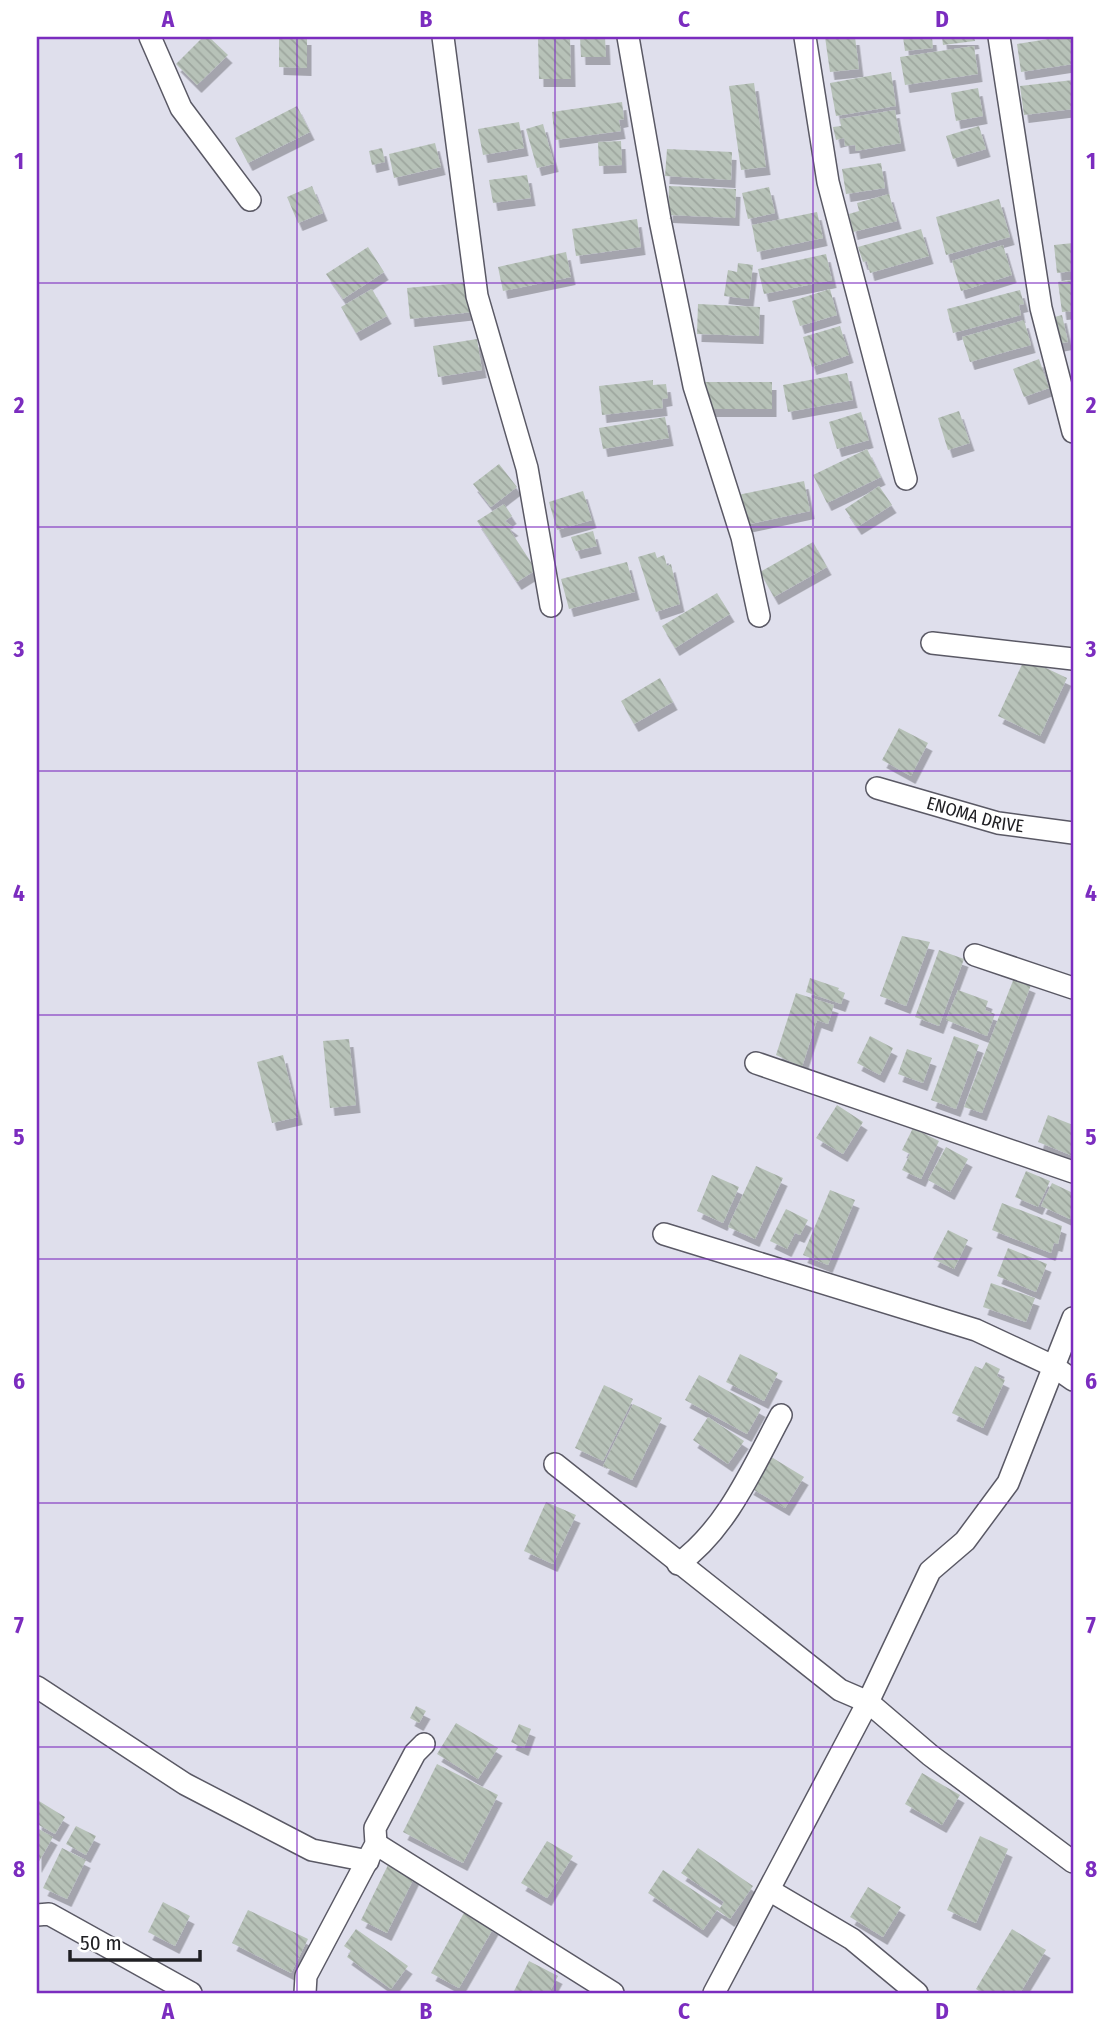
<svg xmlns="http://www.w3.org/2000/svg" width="1110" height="2030" font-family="'Fira Sans Condensed',sans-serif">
  <defs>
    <pattern id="building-back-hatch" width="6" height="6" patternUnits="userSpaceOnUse" patternTransform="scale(1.75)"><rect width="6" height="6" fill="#b7c2b8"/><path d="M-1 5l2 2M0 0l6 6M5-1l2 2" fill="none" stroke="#9da69e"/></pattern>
    <filter id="shadow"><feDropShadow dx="4.5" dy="8" stdDeviation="0" flood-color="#0004"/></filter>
  </defs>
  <rect width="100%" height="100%" fill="#dfdfec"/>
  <path fill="url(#building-back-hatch)" filter="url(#shadow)" d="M203 37H209L228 55 197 85 176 64Z
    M279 37H307V68L279 67Z
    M538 37H570L571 79H539Z
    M580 37H605L606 57H581Z
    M825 37H855L859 69 830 72Z
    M903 37H932L933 48 905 51Z
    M942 37H974L975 41 943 45Z
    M1061 37H1073V64L1021 72 1017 44Z
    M974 46 978 74 905 85 900 57Z
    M891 72 896 106 836 116 830 83Z
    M1073 80V109L1024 115 1020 86Z
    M754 83 766 167 741 170 729 86Z
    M978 88 983 116 956 121 951 93Z
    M622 102 624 119 619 120 621 131 555 140 552 112Z
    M297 106 310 132 248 163 235 138Z
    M895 110 901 143 856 151 855 145 845 146 844 138 836 140 833 127 841 126 840 119Z
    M519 122 524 148 483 155 478 129Z
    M543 124 554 164 537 168 526 129Z
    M979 126 986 149 953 159 946 136Z
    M621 141 622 165 599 166 598 142Z
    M435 143 441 167 394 178 389 154Z
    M382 148 385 162 372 165 369 151Z
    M667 149 732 152 731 180 665 176Z
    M881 163 885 188 846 194 842 169Z
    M527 175 531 198 493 203 489 180Z
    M312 186 323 213 298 223 287 197Z
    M669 186 736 189 735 218 668 215Z
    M769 187 775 213 748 219 742 193Z
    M889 194 897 221 853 232 849 214 859 211 857 203Z
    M999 199 1010 237 946 255 936 217Z
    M817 212 823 238 757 252 752 225Z
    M637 219 641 247 576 256 572 229Z
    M921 229 929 256 870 273 867 261 863 262 858 247Z
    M1073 243V271L1057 273 1054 245Z
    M1003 245 1012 275 961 291 952 261Z
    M368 247 384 272 343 299 326 274Z
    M566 252 571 277 503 291 498 267Z
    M826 254 832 280 764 294 758 269Z
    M738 263 753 265 749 299 724 296 728 270 737 272Z
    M1073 280V311L1062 312 1058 282Z
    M470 282 473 312 410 319 407 288Z
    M372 289 387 316 356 333 341 307Z
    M830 289 837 315 800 326 792 301Z
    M1020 290 1024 304 1019 305 1021 315 953 333 947 309Z
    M698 304 760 307 759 336 697 334Z
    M1062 315 1068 342 1057 344 1051 318Z
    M1024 320 1031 345 970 362 962 337Z
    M840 326 849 355 812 367 803 337Z
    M477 339 482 370 438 377 433 346Z
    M1039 359 1049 388 1024 397 1013 369Z
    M847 373 853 400 788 412 783 385Z
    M653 380V385L666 384 668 398 662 399 663 408 602 415 599 386Z
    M704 382H772V409H703Z
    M959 411 970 443 948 450 938 418Z
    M861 412 869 440 837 449 829 422Z
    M665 417 669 438 603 449 599 428Z
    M867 449 881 477 827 503 813 475Z
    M499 464 517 487 491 507 473 484Z
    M804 481 810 511 745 525 738 495Z
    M879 486 892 505 857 527 845 509Z
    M583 491 592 520 557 530 549 502Z
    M504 504 512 516 505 521 514 528 510 530 536 570 517 582 477 521Z
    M593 531 597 546 576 551 571 537Z
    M813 542 827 567 774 597 760 572Z
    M655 552 657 558 664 555 667 566 671 564 680 604 656 612 638 557Z
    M627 562 635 592 569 609 561 579Z
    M717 593 730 614 675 648 662 626Z
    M1025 658 1067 678 1040 736 998 716Z
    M660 678 673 702 634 724 621 701Z
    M899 728 928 743 911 776 882 760Z
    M902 936 930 942 906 1006 880 996Z
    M939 950 964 959 939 1026 915 1017Z
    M810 978 839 988 838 990 845 993 841 1004 806 992Z
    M1014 978 1031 985 982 1113 964 1107Z
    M958 990 988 1001 985 1010 995 1014 987 1036 946 1020Z
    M796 993 834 1005 828 1024 817 1020 802 1067 776 1055Z
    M870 1036 893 1048 880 1075 857 1063Z
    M954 1036 979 1045 956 1109 931 1100Z
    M349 1039 356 1105 330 1108 323 1041Z
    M907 1049 932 1058 923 1083 898 1074Z
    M283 1055 298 1117 272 1123 257 1062Z
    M837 1105 863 1122 843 1154 816 1138Z
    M1048 1115 1073 1125V1156L1038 1142Z
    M913 1128 939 1141 921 1179 902 1170 910 1154 902 1150Z
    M946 1147 968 1159 950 1192 928 1180Z
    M756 1166 783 1178 755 1239 728 1227Z
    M1026 1171 1050 1181 1038 1207 1015 1197Z
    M712 1175 739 1187 723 1223 697 1211Z
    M1052 1183 1073 1193 1070 1219 1041 1206Z
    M830 1190 855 1200 828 1265 803 1255Z
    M1002 1203 1062 1226 1058 1244 1054 1243 1051 1253 992 1230Z
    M786 1209 808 1220 800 1235 795 1233 787 1249 770 1241Z
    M948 1230 968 1240 954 1269 933 1259Z
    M1008 1248 1047 1264 1036 1292 997 1276Z
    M991 1283 1035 1298 1026 1322 983 1307Z
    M740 1354 778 1373 764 1401 726 1382Z
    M986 1362 1000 1369 997 1376 1005 1380 983 1428 952 1413 975 1366 982 1369Z
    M699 1375 761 1409 747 1434 685 1400Z
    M604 1385 633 1399 603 1461 575 1448Z
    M633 1404 662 1418 632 1480 603 1466Z
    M708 1417 744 1441 728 1464 693 1440Z
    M768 1455 804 1477 785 1508 749 1487Z
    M546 1502 576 1515 553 1564 524 1551Z
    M416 1706 426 1711 419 1723 410 1718Z
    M456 1723 498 1748 478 1779 437 1754Z
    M519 1724 531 1729 524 1748 511 1742Z
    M437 1764 498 1795 463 1863 403 1832Z
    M922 1773 960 1795 942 1825 905 1804Z
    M39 1801 65 1817 55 1834 37 1824Z
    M76 1826 96 1836 86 1855 66 1844Z
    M37 1828 53 1837 37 1865Z
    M980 1836 1008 1849 976 1923 947 1910Z
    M547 1841 573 1856 547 1898 521 1883Z
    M62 1848 86 1860 67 1899 43 1888Z
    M698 1848 753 1886 730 1919 717 1910 703 1930 648 1893 663 1870 720 1908 724 1902 681 1873Z
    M389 1863 415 1876 387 1933 361 1920Z
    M868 1887 901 1907 883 1937 850 1917Z
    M163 1902 190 1916 175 1946 148 1932Z
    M248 1910 308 1939 291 1973 232 1943Z
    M465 1911 494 1927 459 1988 431 1973Z
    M356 1929 408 1966 391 1989 347 1957 351 1951 344 1946Z
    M1012 1929 1046 1950 1020 1993H982L976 1989Z
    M529 1961 558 1976 549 1993H513Z"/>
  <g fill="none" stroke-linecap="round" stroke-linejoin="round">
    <g stroke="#5a5965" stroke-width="24">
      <g id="street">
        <path d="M150 37 181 108 250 200"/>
        <path d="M443 37 477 296 527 468 551 606"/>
        <path d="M628 37 660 220 694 386 742 537 759 616"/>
        <path d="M805 37 828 182 906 479"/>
        <path d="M999 37 1041 308 1073 432"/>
        <path d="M932 643 1073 659"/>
        <path id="s1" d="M877 788 998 823 1073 833"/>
        <path d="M975 955 1073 988"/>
        <path d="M756 1063 1073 1172"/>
        <path d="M664 1234 976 1330 1053 1366 1073 1380"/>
        <path d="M555 1464 840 1690 868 1702 930 1755 1073 1862"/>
        <path d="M678 1564C727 1529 753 1467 781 1415"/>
        <path d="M37 1687 185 1784 312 1850 368 1861"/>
        <path d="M376 1844 613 1993"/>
        <path d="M769 1890 852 1939 917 1993"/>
        <path d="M37 1915 49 1914 191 1993"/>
        <path d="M305 1993 306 1976 376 1844 375 1828 415 1753 424 1744"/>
        <path d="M714 1993 868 1702 930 1571 965 1541 1008 1483 1073 1318"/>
      </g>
    </g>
    <use href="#street" stroke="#fff" stroke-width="21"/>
  </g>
  <path fill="none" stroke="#7b2cbf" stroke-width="2" stroke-opacity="0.55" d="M297 37V1993M555 37V1993M813 37V1993M37 283H1073M37 527H1073M37 771H1073M37 1015H1073M37 1259H1073M37 1503H1073M37 1747H1073"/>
  <g text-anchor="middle" stroke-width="6" stroke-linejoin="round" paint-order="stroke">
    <g font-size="18" fill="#202024" stroke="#fff">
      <text dy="6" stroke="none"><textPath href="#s1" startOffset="102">ENOMA DRIVE</textPath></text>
    </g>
  </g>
  <rect width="1110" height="2030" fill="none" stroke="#ffffff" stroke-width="77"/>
  <path d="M70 1950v10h130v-10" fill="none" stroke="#202024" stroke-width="3.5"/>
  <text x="80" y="1950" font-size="21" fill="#202024" stroke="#ffffff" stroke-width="5" paint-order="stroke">50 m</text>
  <rect x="38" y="38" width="1034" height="1954" fill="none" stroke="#7b2cbf" stroke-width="2.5"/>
  <g font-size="23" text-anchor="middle" font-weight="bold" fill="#7b2cbf">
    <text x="168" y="27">A</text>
    <text x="426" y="27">B</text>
    <text x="684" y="27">C</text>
    <text x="942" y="27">D</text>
    <text x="19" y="169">1</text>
    <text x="1091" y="169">1</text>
    <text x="19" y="413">2</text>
    <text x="1091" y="413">2</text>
    <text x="19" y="657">3</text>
    <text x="1091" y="657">3</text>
    <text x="19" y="901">4</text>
    <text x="1091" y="901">4</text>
    <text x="19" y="1145">5</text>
    <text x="1091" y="1145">5</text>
    <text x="19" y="1389">6</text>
    <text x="1091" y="1389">6</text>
    <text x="19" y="1633">7</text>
    <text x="1091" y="1633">7</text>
    <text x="19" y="1877">8</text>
    <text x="1091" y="1877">8</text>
    <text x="168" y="2019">A</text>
    <text x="426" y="2019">B</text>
    <text x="684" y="2019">C</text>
    <text x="942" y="2019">D</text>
  </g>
</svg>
